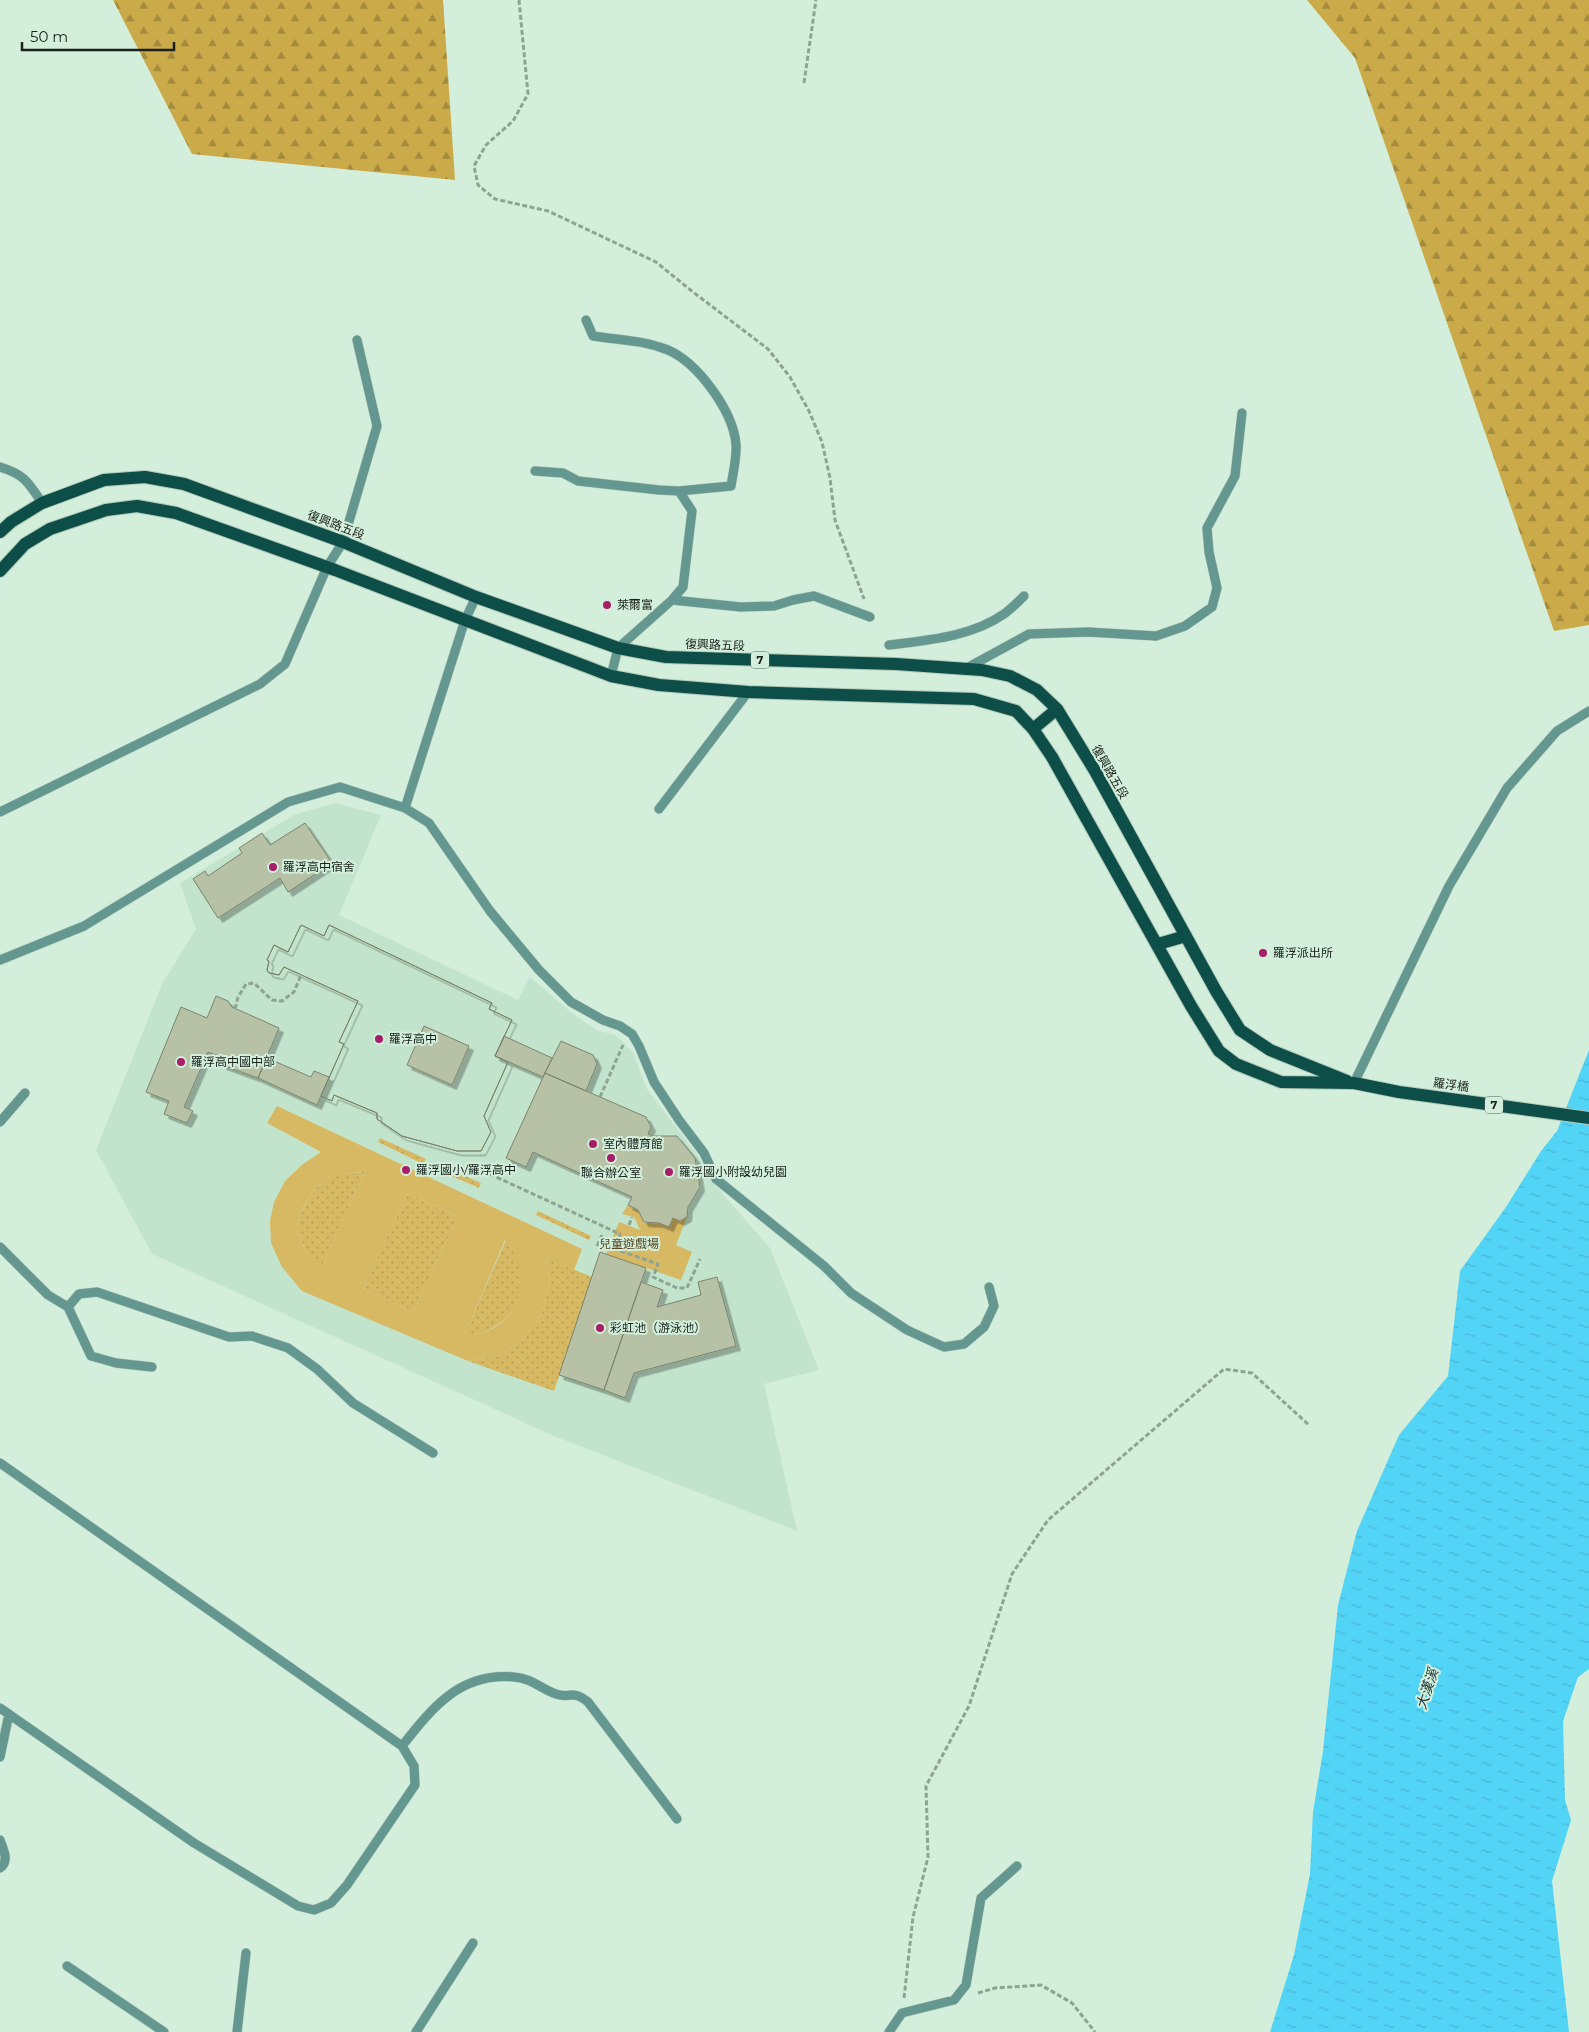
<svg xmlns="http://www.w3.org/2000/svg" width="1589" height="2032" font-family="Montserrat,'Noto Sans TC',sans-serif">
  <defs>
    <pattern id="grass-dots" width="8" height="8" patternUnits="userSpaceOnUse" patternTransform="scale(1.25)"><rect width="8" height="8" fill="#d7b963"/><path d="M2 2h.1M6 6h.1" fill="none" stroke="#b89f55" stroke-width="1.8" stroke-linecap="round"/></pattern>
    <pattern id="forest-firs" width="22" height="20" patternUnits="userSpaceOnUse" patternTransform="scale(1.25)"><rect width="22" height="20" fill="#cbaa49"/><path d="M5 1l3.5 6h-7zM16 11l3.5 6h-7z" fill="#a48a3c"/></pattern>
    <pattern id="water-ripples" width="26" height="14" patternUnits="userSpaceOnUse" patternTransform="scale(1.25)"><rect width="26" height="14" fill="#52d4f6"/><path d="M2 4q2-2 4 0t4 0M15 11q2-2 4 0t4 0" fill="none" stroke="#47b6d2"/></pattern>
    <filter id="shadow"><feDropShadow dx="4.5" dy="4.5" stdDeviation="0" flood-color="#0004"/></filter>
  </defs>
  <rect width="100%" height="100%" fill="#d3eedb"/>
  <path fill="#c2e4cc" d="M335 803 381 815 339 915 518 1000 530 977 573 1014 597 1030 615 1035 623 1042 633 1053 647 1089 699 1157 713 1183 770 1248 819 1370 764 1384 797 1531 554 1436 152 1254 96 1150 162 984 196 929 180 883 294 815Z"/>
  <path fill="url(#grass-dots)" d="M380 1138 426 1159 423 1164 378 1142Z
    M435 1163 481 1183 479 1188 433 1168Z
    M365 1172 321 1268C311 1258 302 1247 298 1232 294 1216 315 1184 330 1178 341 1173 354 1173 365 1172Z
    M408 1193 458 1217 413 1312 363 1288Z
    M538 1211 591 1236 589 1240 536 1215Z
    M506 1240C513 1249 519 1259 522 1271 527 1305 498 1336 465 1334Z
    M546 1258 592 1277 554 1391 468 1361 499 1355 522 1341 541 1315 550 1284Z"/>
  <path fill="url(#forest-firs)" d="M113 0H443L455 180 192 154Z
    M1307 0H1589V625L1554 631 1355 58Z"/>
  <path fill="#d7b963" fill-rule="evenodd" d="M277 1106 582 1249 574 1270 546 1258 550 1284 541 1315 522 1341 499 1355 468 1361 302 1291 282 1267 271 1243 270 1221 274 1202 285 1181 303 1164 321 1152 267 1123ZM365 1172 321 1268C311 1257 301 1246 298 1232 294 1215 315 1184 330 1178 340 1174 355 1172 365 1172ZM408 1193 458 1217 413 1312 363 1288ZM505 1240C539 1276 516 1337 465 1334Z
    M628 1205 638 1210 644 1223H659L669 1227 673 1218 680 1221 687 1217 676 1245 692 1252 681 1280 606 1254 619 1222 640 1230 634 1217 622 1214Z"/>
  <path fill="url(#water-ripples)" d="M1589 1050V1669L1578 1677 1563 1721 1565 1800 1571 1820 1552 1881 1569 2032H1270L1294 1955 1310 1874 1313 1812 1323 1751 1338 1605 1357 1531 1399 1435 1448 1376 1460 1271 1506 1207 1541 1151 1557 1131Z"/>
  <path fill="#b7c1a5" stroke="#7c846a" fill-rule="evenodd" filter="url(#shadow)" d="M305 823 332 863 288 892 280 878 218 918 193 879 205 871 208 876 242 853 239 848 262 833 270 845Z
    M301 925 324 936 329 925 492 1003 489 1009 512 1020 495 1056 508 1062 484 1116 491 1132 481 1151H457L402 1136 377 1119V1113L334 1095 332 1101 321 1096 344 1044 339 1042 358 1001 284 967 279 975 269 973 267 970 269 961 267 960 274 945 288 952ZM424 1026 469 1046 452 1085 407 1065Z
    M301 925 324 936 329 925 492 1003 489 1009 512 1020 495 1056 508 1062 484 1116 491 1132 481 1151H457L402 1136 377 1119V1113L334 1095 332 1101 321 1096 344 1044 339 1042 358 1001 284 967 279 975 269 973 267 970 269 961 267 960 274 945 288 952Z
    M216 996 228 1001 232 1007 279 1028 258 1078 222 1065 224 1058 208 1052 184 1107 193 1111 187 1123 164 1114 169 1101 146 1092 181 1007 207 1018Z
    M504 1036 552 1058 543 1077 495 1056Z
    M561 1041 593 1055 597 1064 586 1091 545 1073Z
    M267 1058 311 1077 314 1071 329 1077 317 1105 258 1078Z
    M545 1073 646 1117 651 1127 648 1134 653 1136H677L695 1158 700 1187 688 1207 687 1217 680 1221 673 1218 669 1227 659 1223 644 1222 638 1210 628 1205 632 1197 533 1152 526 1167 506 1158Z
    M600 1252 646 1268 604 1390 559 1375Z
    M717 1277 736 1346 634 1373 625 1398 604 1390 641 1282 663 1290 657 1307 701 1295 698 1282Z"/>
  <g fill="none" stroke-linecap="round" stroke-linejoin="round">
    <g stroke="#b1c9b8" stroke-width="10">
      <path id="lane" d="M0 467C24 474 29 483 42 503
        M535 471 563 473 578 481 659 490 679 491 731 486C733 473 737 457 736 444 733 411 698 363 668 350 643 340 619 340 593 336L586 320
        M672 600 741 607 774 606 793 600 814 596 870 617
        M889 645C928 640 971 637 1004 614 1011 609 1018 602 1024 596
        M965 669 1029 634 1088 632 1156 636 1185 626 1212 607 1217 588 1209 552 1207 528 1235 476 1242 413
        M611 676 618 648 672 600 683 587 692 511 679 491
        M405 808 465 620 476 597
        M659 809 748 692
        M0 812 260 684 285 664 327 567 343 542 377 426 357 340
        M0 960 84 926 288 802 340 787 405 808 429 823 490 911 539 970 571 1002 603 1020 620 1026 632 1034 639 1046 654 1082 679 1120 704 1153 716 1179 824 1266 851 1293 907 1330 944 1347 964 1344 984 1327 994 1306 989 1287
        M1354 1083 1449 886 1507 788 1557 731 1589 711
        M0 1122 25 1093
        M0 1247 48 1295 68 1307 91 1356 116 1363 152 1367
        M68 1307 79 1294 97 1292 229 1337 252 1336 288 1348 317 1369 353 1403 433 1453
        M0 1463 402 1746 414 1766 415 1785 347 1885 331 1903 314 1910 298 1906 194 1843 0 1708
        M402 1746C432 1708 460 1672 514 1677 532 1678 541 1689 556 1694 570 1699 572 1689 588 1702L677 1819
        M0 1757 9 1714
        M0 1840C3 1849 10 1861 0 1868
        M67 1966 164 2032
        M237 2032 246 1953
        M416 2032 473 1943
        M889 2032 902 2013 954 2000 966 1985 981 1898 1017 1866"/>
    </g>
    <g stroke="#b1c9b8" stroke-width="14">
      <path id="primary" d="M0 532 11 522 42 503 104 480 145 477 184 484 343 542 476 597 618 648 666 657 896 664 982 670 1010 676 1037 690 1057 709 1095 771 1216 991 1240 1030 1270 1050 1347 1081
        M0 571 25 544 50 529 106 510 137 506 176 513 335 570 611 676 659 685 748 692 974 699 1016 711 1033 729 1052 757 1191 1006 1219 1051 1236 1064 1281 1082 1354 1083 1399 1092 1589 1118
        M1033 729 1057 709
        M1158 944 1186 936"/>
    </g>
    <path stroke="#8ea394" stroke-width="3" stroke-dasharray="5 2.5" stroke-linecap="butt" d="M519 0 528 94 513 121 486 145 474 166 478 185 495 199 548 211 656 262 693 292 768 349 790 377 809 411 822 442 830 478 835 520 864 599
      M804 83 816 0
      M235 1009 238 997 246 984 254 983 272 1000 282 1001 294 992 301 975
      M600 1097 623 1045
      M483 1171 620 1234 615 1249 658 1264 653 1277 677 1288H687L700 1259
      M629 1225 632 1217
      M597 1246 602 1235
      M978 1993 995 1988 1041 1985 1072 2003 1095 2032
      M904 1998 913 1917 928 1857 926 1786 969 1706 1012 1574 1048 1520 1224 1369 1252 1373 1309 1425"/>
    <use href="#lane" stroke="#659791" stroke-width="9"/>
    <use href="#primary" stroke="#0d4e48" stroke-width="12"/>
  </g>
  <g fill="#a61e67" stroke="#d3eedb" stroke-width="2">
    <circle cx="607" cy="605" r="5"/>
    <circle cx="273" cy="867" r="5"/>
    <circle cx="1263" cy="953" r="5"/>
    <circle cx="379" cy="1039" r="5"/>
    <circle cx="181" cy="1062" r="5"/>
    <circle cx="593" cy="1144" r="5"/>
    <circle cx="611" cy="1158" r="5"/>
    <circle cx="406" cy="1170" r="5"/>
    <circle cx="669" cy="1172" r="5"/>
    <circle cx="600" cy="1328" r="5"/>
  </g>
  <g text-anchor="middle" stroke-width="4" stroke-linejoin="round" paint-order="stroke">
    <g fill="#d3eedb" stroke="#505f55" stroke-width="1">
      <rect x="751" y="651.5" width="18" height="17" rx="4"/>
      <rect x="1485" y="1096.5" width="18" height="17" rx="4"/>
    </g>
    <g font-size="11" font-weight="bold" fill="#18221b">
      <text x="760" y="664">7</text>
      <text x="1494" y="1109">7</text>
    </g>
    <g font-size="12" fill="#18221b" stroke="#d3eedb">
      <text transform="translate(336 525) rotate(21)" y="4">復興路五段</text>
      <text transform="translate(715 645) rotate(2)" y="4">復興路五段</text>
      <text transform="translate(1110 772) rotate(60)" y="4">復興路五段</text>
      <text transform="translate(1451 1085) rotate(8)" y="4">羅浮橋</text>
    </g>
    <g font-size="12" fill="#18221b" stroke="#d3eedb" text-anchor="start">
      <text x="617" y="609">萊爾富</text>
      <text x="283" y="871">羅浮高中宿舍</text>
      <text x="1273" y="957">羅浮派出所</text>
      <text x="389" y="1043">羅浮高中</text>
      <text x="191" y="1066">羅浮高中國中部</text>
      <text x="603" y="1148">室內體育館</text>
      <text x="416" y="1174">羅浮國小/羅浮高中</text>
      <text x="679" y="1176">羅浮國小附設幼兒園</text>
      <text x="611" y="1177" text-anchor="middle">聯合辦公室</text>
      <text x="610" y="1332">彩虹池（游泳池）</text>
    </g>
    <g font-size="12" fill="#564820" stroke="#d3eedb">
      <text x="629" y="1248">兒童遊戲場</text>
    </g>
    <g font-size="14" font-style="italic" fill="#1a3036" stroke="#d3eedb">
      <text transform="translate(1427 1689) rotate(-72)" y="5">大漢溪</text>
    </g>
  </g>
  <path d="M22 42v8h152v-8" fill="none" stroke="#18221b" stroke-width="2.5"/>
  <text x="30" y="42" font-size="15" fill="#18221b" stroke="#d3eedb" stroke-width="4" paint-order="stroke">50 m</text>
</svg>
